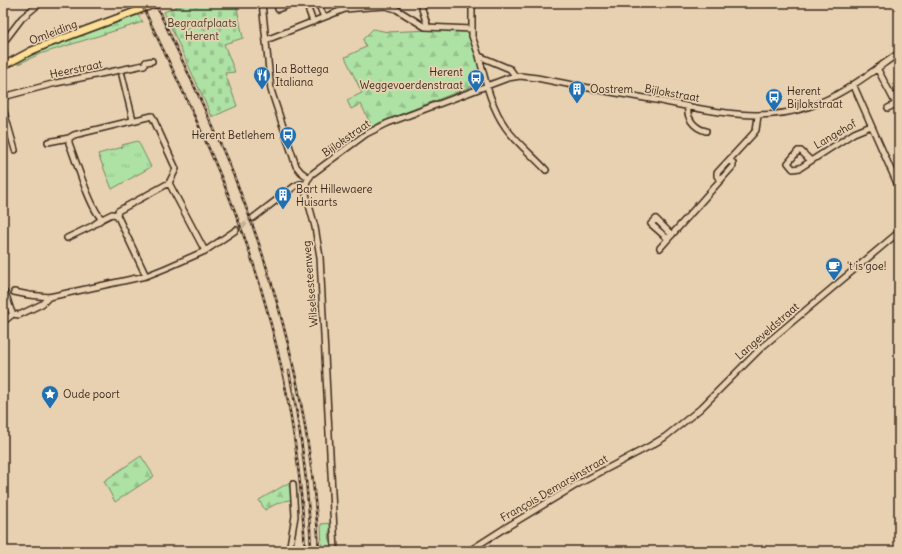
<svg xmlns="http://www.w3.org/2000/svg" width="902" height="554" font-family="Delius,sans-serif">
  <defs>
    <pattern id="forest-firs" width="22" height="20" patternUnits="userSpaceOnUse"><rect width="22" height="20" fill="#ade2a4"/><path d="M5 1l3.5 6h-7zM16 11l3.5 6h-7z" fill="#96c28d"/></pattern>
    <pattern id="cemetery-stones" width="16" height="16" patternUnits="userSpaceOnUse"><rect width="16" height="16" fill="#ade2a4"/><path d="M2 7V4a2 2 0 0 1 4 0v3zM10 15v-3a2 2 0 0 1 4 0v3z" fill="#96c28d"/></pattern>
    <pattern id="park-tufts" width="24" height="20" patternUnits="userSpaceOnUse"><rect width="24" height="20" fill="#ade2a4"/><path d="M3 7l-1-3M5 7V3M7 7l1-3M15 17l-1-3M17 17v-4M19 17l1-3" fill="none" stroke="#96c28d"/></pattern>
  </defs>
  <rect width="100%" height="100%" fill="#e8d1b1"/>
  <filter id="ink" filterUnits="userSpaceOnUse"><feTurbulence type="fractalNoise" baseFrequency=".025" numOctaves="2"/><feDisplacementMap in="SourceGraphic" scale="8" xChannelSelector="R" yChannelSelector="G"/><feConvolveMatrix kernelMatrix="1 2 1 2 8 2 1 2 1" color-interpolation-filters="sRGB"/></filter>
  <g filter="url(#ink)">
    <path fill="#ade2a4" stroke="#748661" d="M332 523V530L329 531 330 543 332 544 333 551H322L321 524Z"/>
    <path fill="url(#forest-firs)" stroke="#748661" d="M138 15 143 22 40 54 18 64 17 62 48 48Z
      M373 29 388 32 429 30H467L469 33 483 79 480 83 381 122 372 127 361 104 351 109 347 100 362 93 345 57 366 47 363 39Z
      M141 456 154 476 115 502 104 481Z
      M290 482 292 500C282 500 274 505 265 510L259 500Z"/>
    <path fill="url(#cemetery-stones)" stroke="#748661" d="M185 3H236L243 38 224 44 235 72 225 73 237 106 212 117 164 12Z"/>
    <path fill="url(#park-tufts)" stroke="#748661" d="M138 141 151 167 112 189 98 154 123 147 122 145Z"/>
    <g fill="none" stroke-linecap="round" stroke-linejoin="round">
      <path stroke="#c5b094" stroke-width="5" stroke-dasharray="5 2.5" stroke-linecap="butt" d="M236 230 253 218"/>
      <g stroke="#3b2a1e" stroke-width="8">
        <path id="minor" d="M262 3 271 90 296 166 301 172 309 178
          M306 3 313 22
          M318 3 324 17
          M420 3 428 27
          M472 3V36L479 56 510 69 513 73 514 77
          M278 9 293 3
          M266 40 345 9 370 7 386 6 396 9 425 27 472 29
          M3 43 22 18 40 3
          M479 56C485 80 491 107 506 128 517 143 533 156 546 170
          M877 68 896 104 888 108
          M122 75 133 120
          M853 84 899 188
          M3 97 56 83 144 65 146 62 152 61
          M688 106C686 118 694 128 706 131
          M3 108 15 150
          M48 142 69 138
          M810 160 801 151H798L788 163 793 169 800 168 854 133 871 126
          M721 180 717 176V173L753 134 756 130 758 116
          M117 215 118 211 169 183
          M253 218 295 186 300 184H306
          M67 238 92 226 102 219
          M668 239 651 224 656 219 672 235
          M660 248 733 166V163L730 160
          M146 276 117 215 112 214 102 219C91 211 75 158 69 143V138L74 135 152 116 176 169 169 183 205 251
          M3 291C9 297 8 307 13 314
          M14 292 29 295 49 297 146 276 166 268 205 251 236 230
          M3 322 13 314 19 315 42 304 49 297
          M289 551 295 516 293 484
          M335 551 320 257 315 227 305 190 307 181 312 174 366 134 388 123 508 78 520 76 537 78C576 86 616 93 656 100 706 110 758 124 808 107 842 96 870 73 899 53
          M469 551 505 528 578 484 650 446 665 437 700 409 762 347 899 232"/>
      </g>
      <g stroke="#3b2a1e" stroke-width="9">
        <path id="major" d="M3 66 31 51 45 45 158 3"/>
      </g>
      <use href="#minor" stroke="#e8d1b1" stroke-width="5"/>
      <use href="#major" stroke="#fdde96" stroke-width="6"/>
      <g stroke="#3b2a1e" stroke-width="2.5">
        <path id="rail" d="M141 3C173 71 207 139 234 209 276 319 300 434 305 551
          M155 3C182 60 210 117 234 176 282 296 312 422 319 551
          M289 371C301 430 309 490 311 551"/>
      </g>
      <use href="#rail" stroke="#e8d1b1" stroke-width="1" stroke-dasharray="3" stroke-linecap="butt"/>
    </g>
  </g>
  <defs>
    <g id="restaurant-pin" transform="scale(0.9)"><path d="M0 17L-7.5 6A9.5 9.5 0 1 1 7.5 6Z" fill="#1f6fb2" stroke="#e8d1b1"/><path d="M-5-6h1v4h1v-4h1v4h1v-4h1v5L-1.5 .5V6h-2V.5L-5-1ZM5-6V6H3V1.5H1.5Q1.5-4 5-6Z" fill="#fff"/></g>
    <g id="bus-pin" transform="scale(0.9)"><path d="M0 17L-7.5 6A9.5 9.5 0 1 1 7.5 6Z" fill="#1f6fb2" stroke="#e8d1b1"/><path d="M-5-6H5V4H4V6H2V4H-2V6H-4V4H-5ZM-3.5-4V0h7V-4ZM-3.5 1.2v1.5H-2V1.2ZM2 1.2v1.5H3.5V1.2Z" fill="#fff"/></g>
    <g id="building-pin" transform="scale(0.9)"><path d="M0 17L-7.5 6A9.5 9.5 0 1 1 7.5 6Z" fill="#1f6fb2" stroke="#e8d1b1"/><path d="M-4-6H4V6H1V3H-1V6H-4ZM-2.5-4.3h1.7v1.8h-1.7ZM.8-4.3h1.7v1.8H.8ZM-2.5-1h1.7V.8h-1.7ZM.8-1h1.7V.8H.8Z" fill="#fff"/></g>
    <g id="cafe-pin" transform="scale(0.9)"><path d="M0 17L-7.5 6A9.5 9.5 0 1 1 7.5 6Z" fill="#1f6fb2" stroke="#e8d1b1"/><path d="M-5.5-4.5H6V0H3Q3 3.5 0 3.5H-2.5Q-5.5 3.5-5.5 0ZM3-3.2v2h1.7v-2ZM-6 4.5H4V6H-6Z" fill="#fff"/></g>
    <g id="sight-pin" transform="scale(0.9)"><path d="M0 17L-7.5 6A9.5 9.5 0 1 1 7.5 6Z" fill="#1f6fb2" stroke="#e8d1b1"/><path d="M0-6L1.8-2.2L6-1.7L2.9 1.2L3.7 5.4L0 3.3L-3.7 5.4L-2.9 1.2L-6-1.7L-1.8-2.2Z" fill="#fff"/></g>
  </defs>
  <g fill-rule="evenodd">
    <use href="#restaurant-pin" x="262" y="75"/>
    <use href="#bus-pin" x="476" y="78"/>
    <use href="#building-pin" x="577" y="89"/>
    <use href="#bus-pin" x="774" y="97"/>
    <use href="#bus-pin" x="288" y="135"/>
    <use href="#building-pin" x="283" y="195"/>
    <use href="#cafe-pin" x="834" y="266"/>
    <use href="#sight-pin" x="50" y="394"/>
  </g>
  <g text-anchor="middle" stroke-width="3.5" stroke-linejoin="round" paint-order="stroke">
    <g font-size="11" fill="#463c2b" stroke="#e8d1b1">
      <text x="202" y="27">Begraafplaats<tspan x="202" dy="13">Herent</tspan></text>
    </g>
    <g font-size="11" fill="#3b2a1e" stroke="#e8d1b1">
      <text transform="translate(53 32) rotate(-21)" y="4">Omleiding</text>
      <text transform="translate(76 69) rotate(-12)" y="4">Heerstraat</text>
      <text transform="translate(672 93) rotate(10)" y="4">Bijlokstraat</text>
      <text transform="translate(835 134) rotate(-30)" y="4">Langehof</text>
      <text transform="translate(346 138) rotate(-35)" y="4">Bijlokstraat</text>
      <text transform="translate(310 284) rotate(-95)" y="4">Wilselsesteenweg</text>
      <text transform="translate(767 331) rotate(-41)" y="4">Langeveldstraat</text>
      <text transform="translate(554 488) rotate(-30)" y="4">François Demarsinstraat</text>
    </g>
    <g font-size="11" fill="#3b2a1e" stroke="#e8d1b1" text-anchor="start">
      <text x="275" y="73">La Bottega<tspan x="275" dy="13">Italiana</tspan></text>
      <text x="463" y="76" text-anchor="end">Herent<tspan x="463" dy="13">Weggevoerdenstraat</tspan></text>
      <text x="590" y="93">Oostrem</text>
      <text x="787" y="95">Herent<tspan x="787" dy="13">Bijlokstraat</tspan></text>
      <text x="275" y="139" text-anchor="end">Herent Betlehem</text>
      <text x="296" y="193">Bart Hillewaere<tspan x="296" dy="13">Huisarts</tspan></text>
      <text x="847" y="270">'t is goe!</text>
      <text x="63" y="398">Oude poort</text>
    </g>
  </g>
  <rect width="902" height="554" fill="none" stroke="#e8d1b1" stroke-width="16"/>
  <rect x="8" y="8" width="886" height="538" fill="none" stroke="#3b2a1e" stroke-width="1.5" filter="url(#ink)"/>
</svg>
